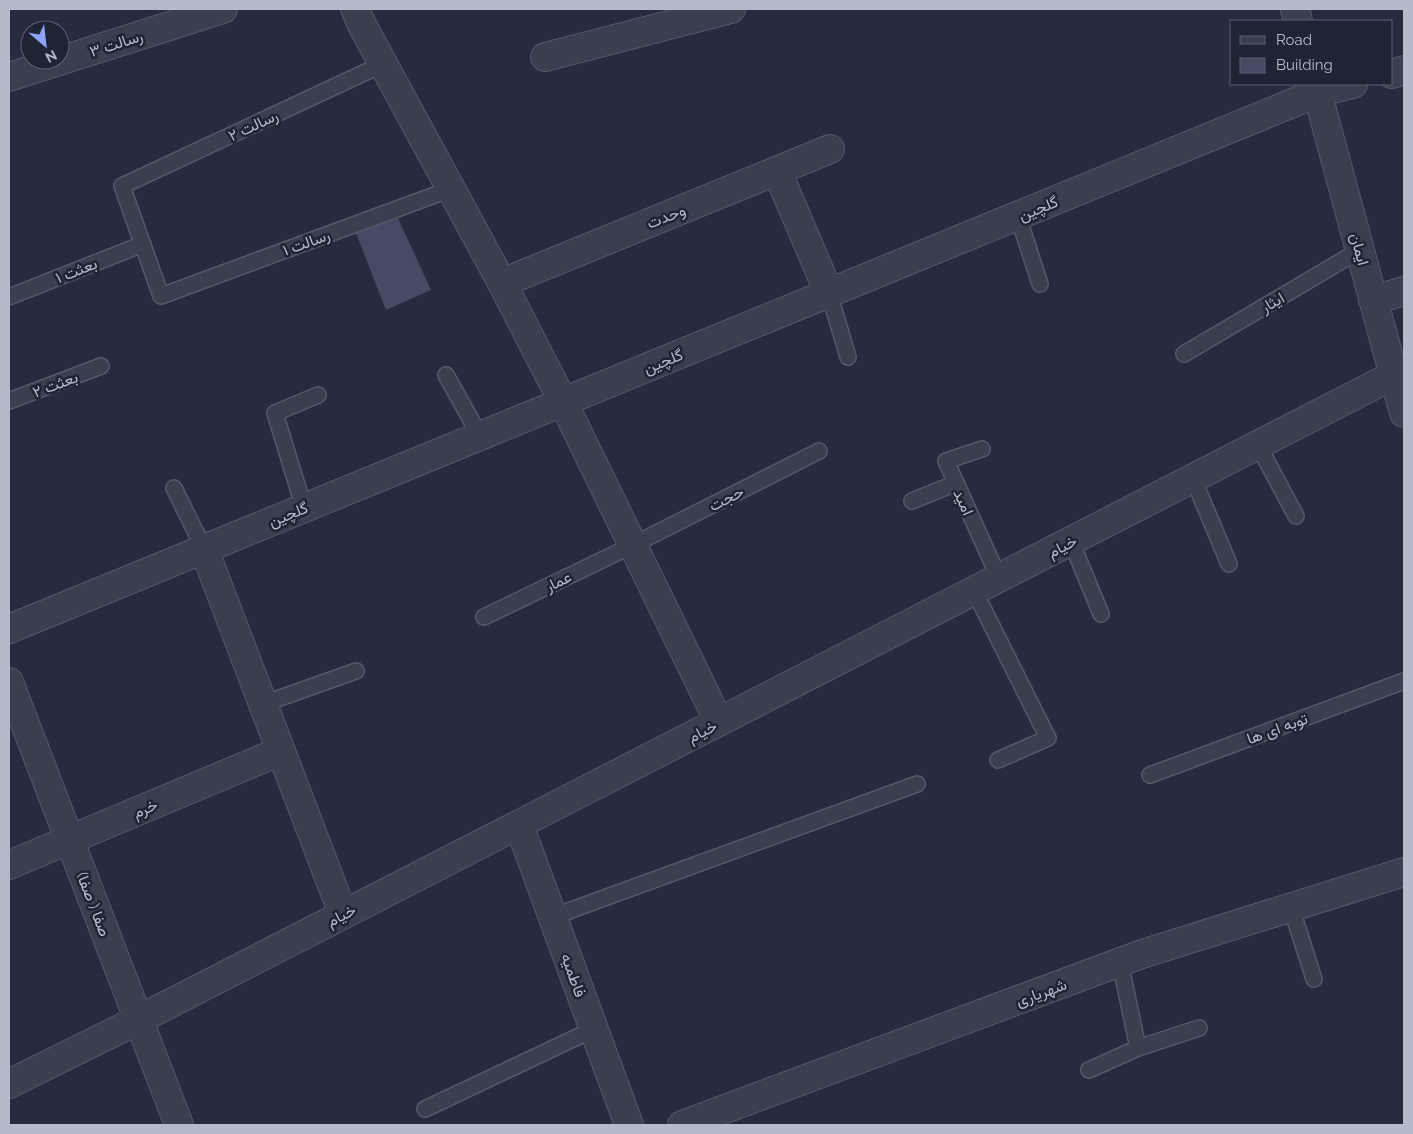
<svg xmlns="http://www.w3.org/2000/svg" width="1413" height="1134" font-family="Raleway,Vazirmatn,sans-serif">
  <rect width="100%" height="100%" fill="#252c40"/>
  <path fill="#444b62" d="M398 218 431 290 386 310 356 233Z"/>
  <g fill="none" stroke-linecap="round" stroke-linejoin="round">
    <g stroke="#54596a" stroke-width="18">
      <path id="service" d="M383 64 122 186 161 296 451 189
        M1018 216 1040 284
        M829 293 848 357
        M9 297 143 244
        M1184 354 1360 250
        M446 375 480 436
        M9 401 101 366
        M1258 445 1296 516
        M982 449 946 461 999 578
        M1193 478 1229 564
        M174 488 204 549
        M912 501 956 483
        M304 508 275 413 318 395
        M1071 541 1101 614
        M974 590 1048 738 998 760
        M484 617 633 545 819 451
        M263 704 356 671
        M1150 775 1404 681
        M1291 907 1314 979
        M552 917 917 784
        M1120 962 1138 1048
        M1089 1070 1138 1048 1199 1028
        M425 1109 594 1029"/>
    </g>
    <g stroke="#54596a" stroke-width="30">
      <path id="minor" d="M355 9 362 25 502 283 563 402 719 722
        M1295 9 1298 21
        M545 57 731 9
        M1392 74 1404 70
        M9 77 223 9
        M1315 84 1404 413
        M777 171 829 293
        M502 283 830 149
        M1373 300 1404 291
        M204 549 343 914
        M9 629 1317 93 1353 84
        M519 825 629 1125
        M9 865 281 751
        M9 1084 138 1020 1394 375
        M682 1125 1142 954 1404 872"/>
    </g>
    <g stroke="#54596a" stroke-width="30">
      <path id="tertiary" d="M9 682 179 1125"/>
    </g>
    <use href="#service" stroke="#393e50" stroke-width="15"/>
    <use href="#minor" stroke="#393e50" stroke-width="28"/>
    <use href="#tertiary" stroke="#393e50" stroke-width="28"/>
  </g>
  <g text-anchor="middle" stroke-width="5" stroke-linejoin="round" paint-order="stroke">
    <g font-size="16" fill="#b5baca" stroke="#1e2335">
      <text transform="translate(116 43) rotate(-18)" y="6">رسالت ۳</text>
      <text transform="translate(253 125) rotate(-25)" y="6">رسالت ۲</text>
      <text transform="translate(1038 208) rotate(-22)" y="6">گلچین</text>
      <text transform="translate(666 216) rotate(-22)" y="6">وحدت</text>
      <text transform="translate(306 242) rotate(-20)" y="6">رسالت ۱</text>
      <text transform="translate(1360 249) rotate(75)" y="6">ایمان</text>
      <text transform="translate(76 270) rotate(-22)" y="6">بعثت ۱</text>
      <text transform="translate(1272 302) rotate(-30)" y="6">ایثار</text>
      <text transform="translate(663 361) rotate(-22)" y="6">گلچین</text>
      <text transform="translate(55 384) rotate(-21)" y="6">بعثت ۲</text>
      <text transform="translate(726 498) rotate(-27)" y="6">حجت</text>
      <text transform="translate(964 502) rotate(66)" y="6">امید</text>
      <text transform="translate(288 514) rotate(-22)" y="6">گلچین</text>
      <text transform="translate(1062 546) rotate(-27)" y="6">خیام</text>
      <text transform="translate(558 581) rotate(-26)" y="6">عمار</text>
      <text transform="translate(1277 728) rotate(-20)" y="6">توبه ای ها</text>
      <text transform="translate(702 731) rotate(-27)" y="6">خیام</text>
      <text transform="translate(145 808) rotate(-23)" y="6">خرم</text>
      <text transform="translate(94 904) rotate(69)" y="6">صفا ( صفا)</text>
      <text transform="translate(341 915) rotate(-27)" y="6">خیام</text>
      <text transform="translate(574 975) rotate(70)" y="6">فاطمیه</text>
      <text transform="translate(1041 992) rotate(-20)" y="6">شهریاری</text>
    </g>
  </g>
  <rect width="1413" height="1134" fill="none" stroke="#b5baca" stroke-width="20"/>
  <rect x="1230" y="20" width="162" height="65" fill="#1e2335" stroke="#5a5f71"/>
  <rect x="1240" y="36" width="25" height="8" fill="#393e50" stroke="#5a5f71"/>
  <text x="1276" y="45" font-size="15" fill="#b5baca">Road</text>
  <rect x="1240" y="58" width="25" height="15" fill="#444b62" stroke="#5a5f71"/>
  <text x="1276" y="70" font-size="15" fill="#b5baca">Building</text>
  <g transform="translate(45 45) rotate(152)"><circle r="24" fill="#1e2335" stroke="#5a5f71"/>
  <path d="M0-4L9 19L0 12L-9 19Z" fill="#8ca3f8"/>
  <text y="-8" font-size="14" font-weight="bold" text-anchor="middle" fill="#b5baca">N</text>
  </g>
</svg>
